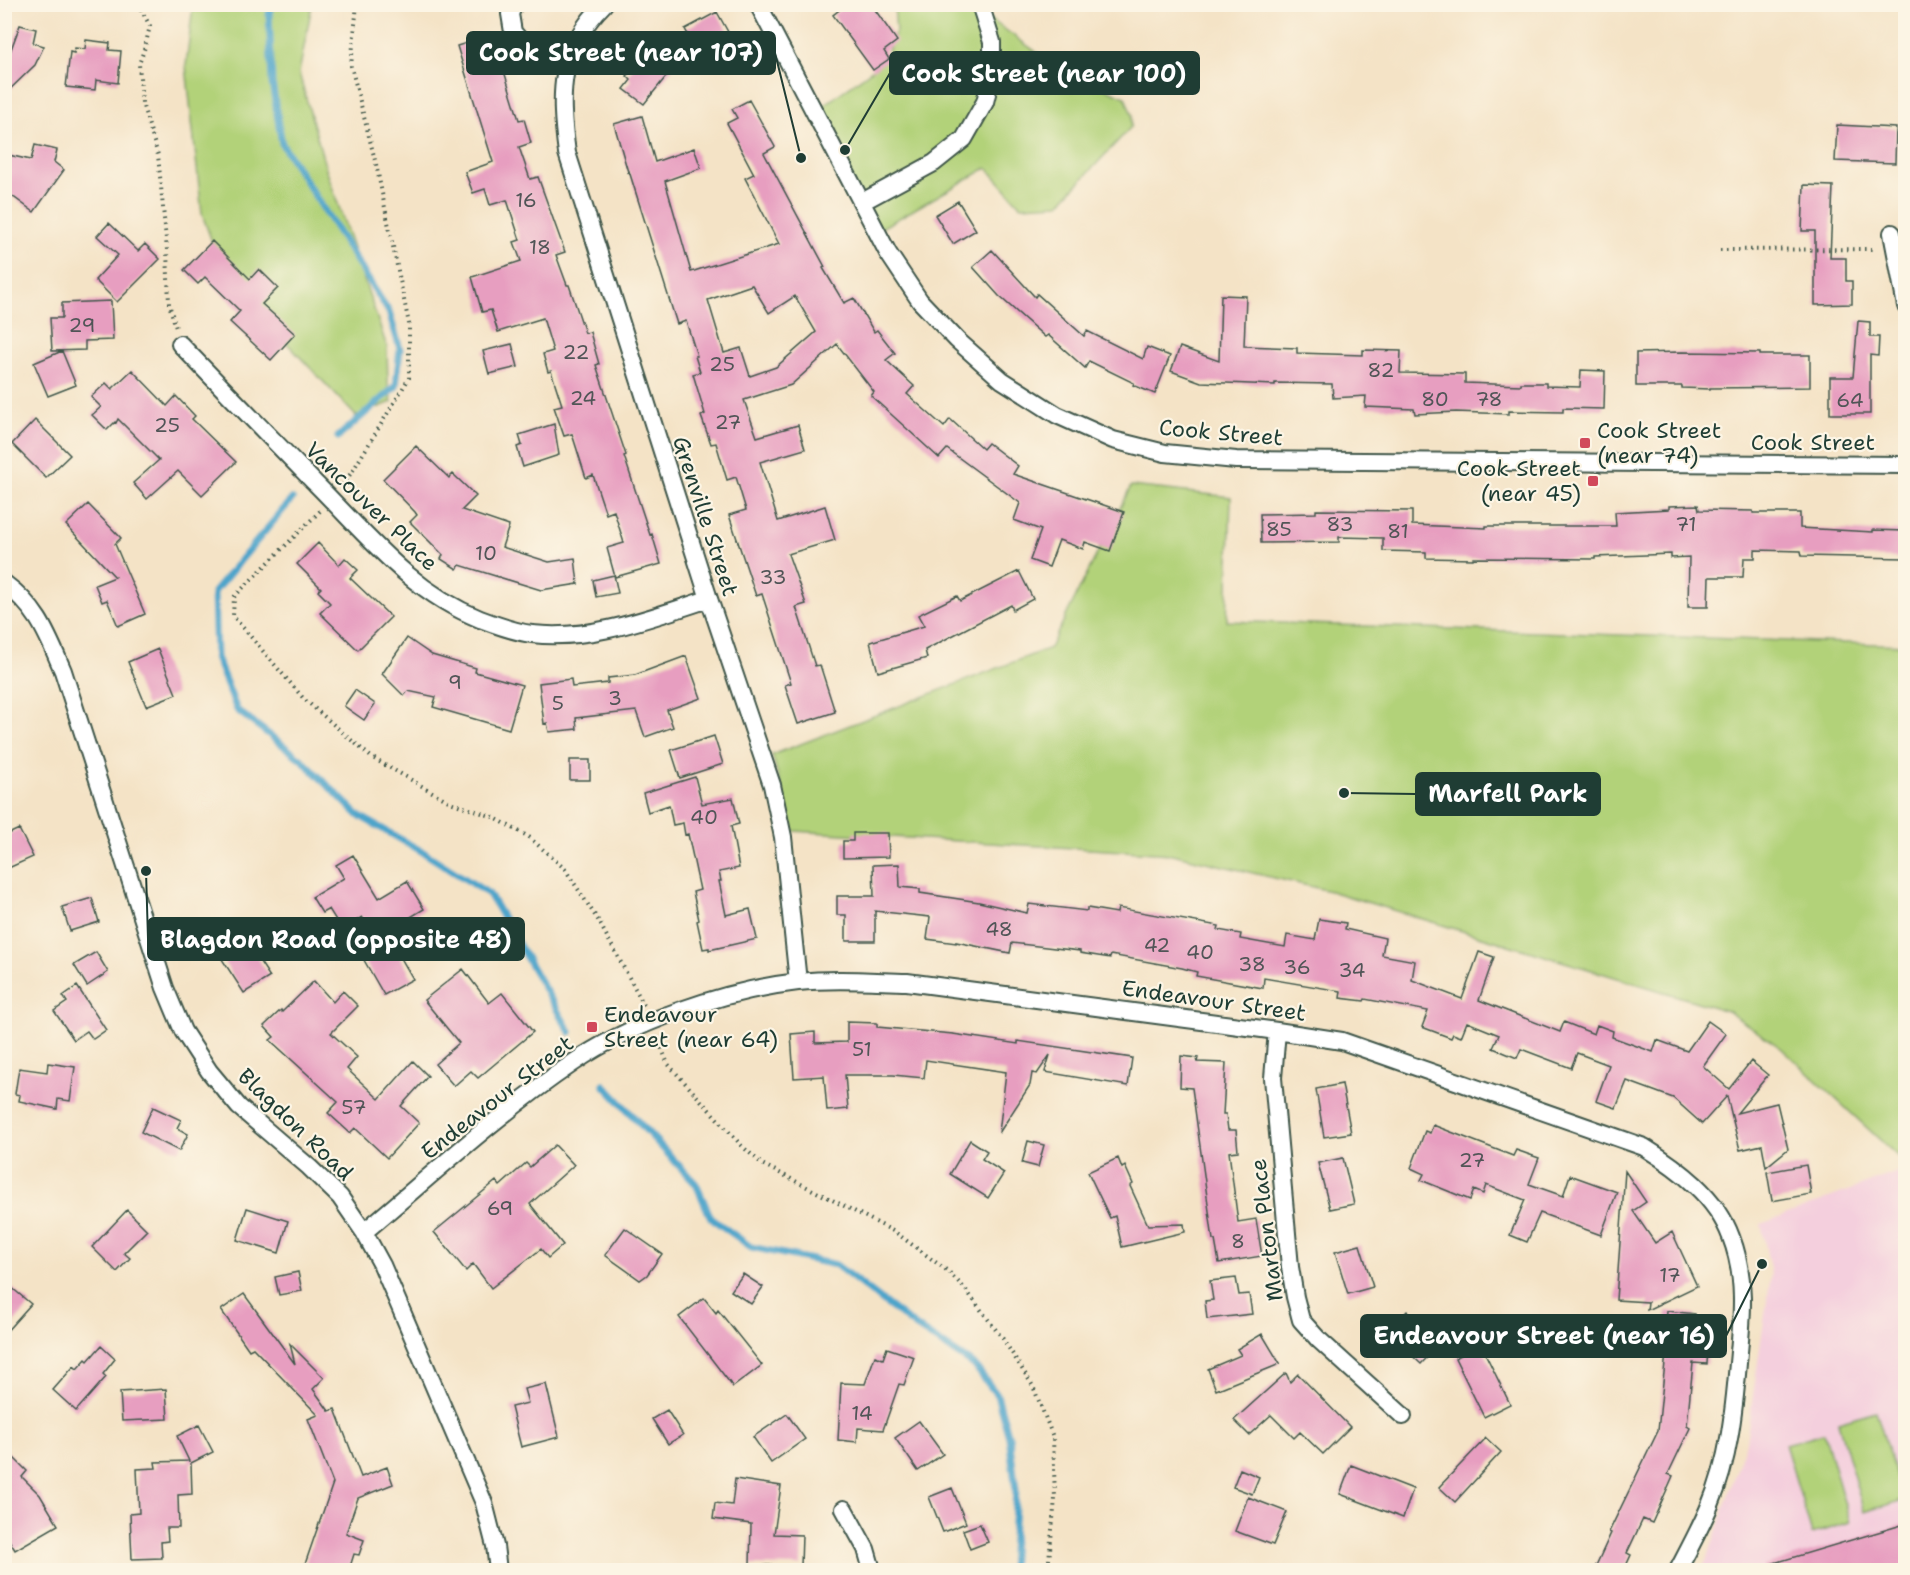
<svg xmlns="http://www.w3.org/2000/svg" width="1910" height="1575" font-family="'Shantell Sans',sans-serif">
  <rect width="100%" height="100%" fill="#fcf5e5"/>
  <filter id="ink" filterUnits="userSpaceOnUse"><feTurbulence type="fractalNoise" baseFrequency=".0167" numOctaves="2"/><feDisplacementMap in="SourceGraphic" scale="12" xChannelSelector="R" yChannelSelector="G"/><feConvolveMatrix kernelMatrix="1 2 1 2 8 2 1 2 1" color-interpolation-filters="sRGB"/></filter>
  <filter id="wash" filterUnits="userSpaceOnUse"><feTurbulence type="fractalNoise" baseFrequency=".008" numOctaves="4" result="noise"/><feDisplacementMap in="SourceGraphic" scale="24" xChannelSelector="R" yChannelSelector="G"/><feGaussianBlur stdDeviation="1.35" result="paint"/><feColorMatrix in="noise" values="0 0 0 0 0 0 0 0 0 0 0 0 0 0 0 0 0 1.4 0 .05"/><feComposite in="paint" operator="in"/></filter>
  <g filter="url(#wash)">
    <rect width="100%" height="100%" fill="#f4e3c6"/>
    <path fill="#f4cfdd" d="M1905 1169V1570H1701L1708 1557 1746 1442 1771 1274 1761 1224Z"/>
    <path fill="#b2d279" stroke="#688856" stroke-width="1.5" d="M969 4 1052 63 1081 78 1125 97 1132 115 1131 127 1059 204 1021 206 987 168 878 230 812 114 884 61 896 31 894 5Z
      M193 5H312L299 73 326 169 387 347 388 385 392 402 356 416 225 278 202 214 186 66Z
      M1131 486 1231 497 1227 621 1905 645V1163L1781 1048 1727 1011 1330 891 1172 854 794 831 772 755 1050 648Z
      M1876 1411 1903 1500 1864 1512 1838 1422Z
      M1824 1433 1850 1522 1812 1534 1785 1444Z"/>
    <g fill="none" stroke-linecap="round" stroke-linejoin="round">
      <path stroke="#4ea4ca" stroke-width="7" d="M272 4 269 14 272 83 282 144 389 312 400 349 396 386 338 437
        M292 499 214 592 216 657 237 710 301 759 358 815 423 852 489 894 570 1032
        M604 1085 696 1184 711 1218 751 1247 836 1265 915 1326 974 1365 997 1395 1009 1437 1016 1490 1011 1570"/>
    </g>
    <g id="blocks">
      <path fill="#e79ec0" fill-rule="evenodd" d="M847 4H871L897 41 884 51 889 59 873 70 833 15Z
        M717 12 738 50 706 68 685 29Z
        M20 25 36 29 33 43 44 46 35 65 4 95V58L10 52Z
        M493 35 519 120 524 119 531 143 519 147 530 179 538 177 565 252 556 255 567 285H569L585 333 590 332 599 364 596 365 626 455 624 456 650 535 652 534 661 564 615 577 607 548 624 543 614 511 606 514 593 475 586 478 572 434 564 436 554 407 562 405 551 371 548 372 543 354 553 351 543 318 498 332 491 310 482 312 472 277 521 261 514 242 520 240 507 200 490 205 485 189 473 193 465 172 493 162 457 46Z
        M86 40 110 43 109 50 121 51 118 83 96 80 95 90 66 87 70 52 74 53 75 48 85 49Z
        M650 48 673 68 644 104 624 89 631 80 627 76Z
        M749 100 775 147 764 153 825 267 823 268 844 303 854 298 874 332 877 330 895 353 886 360 914 386 907 394 944 427 950 419 983 449 988 443 1018 466 1013 474 1124 512 1110 551 1085 542 1083 549 1059 540 1049 567 1030 560 1041 530 1014 520 1020 503 947 449 939 458 871 396 874 392 837 344 791 385 744 400 757 437 798 425 805 449 760 462 778 521 825 506 835 540 788 554 806 604 796 607 815 666 820 665 835 712 798 724 785 685 791 683 762 594 756 596 729 515 746 510 736 477 727 480 716 443 711 444 701 416 705 414 693 374 700 372 695 356H697L686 321 677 324 629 171 628 172 614 124 642 116 655 162 694 148 701 168 665 181 691 272 779 244 745 178 754 174 727 123 737 118 732 109ZM752 285 769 313 795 296 816 332 776 367 750 376 741 348 724 353 708 300Z
        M1837 125 1896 128 1895 163 1835 161Z
        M35 145 57 150 54 162 64 170 34 212 4 190V154L31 160Z
        M1804 185 1833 186 1830 258H1846V281H1852V304L1815 305V231H1802Z
        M958 201 976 230 953 244 935 215Z
        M109 223 138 251 145 244 160 259 117 302 95 280 118 255 97 236Z
        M212 241 250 279 259 269 278 288 262 304 295 334 271 360 230 322 240 311 205 277 198 284 184 270Z
        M992 250 1035 297 1037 294 1084 336 1087 331 1143 359 1147 347 1170 356 1155 394 1133 385 1134 383 1089 361 1085 368 1048 335 1045 337 999 296 973 267Z
        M1221 295 1246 296 1244 346 1297 348V353L1363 355V350L1401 351 1400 373 1465 374V383L1521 385V383H1546V386L1580 387 1581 370 1605 371 1604 409 1563 408V412L1509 411V414L1456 412 1415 414 1414 409 1365 407 1366 396 1333 398 1332 384 1275 383V385L1201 382 1171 371 1180 347 1219 361Z
        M111 301 113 340 85 341V350L52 351 50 318H62V303Z
        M1858 321 1870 322V337H1879L1878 356 1870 355V414H1830V377H1853Z
        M512 344 518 367 489 374 483 351Z
        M62 351 76 385 48 396 34 363Z
        M1682 352 1760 353V355H1810V387L1710 388V389L1682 388V386H1636V353Z
        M132 370 167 406 176 396 195 416 192 419 236 462 202 495 178 471 147 499 133 483 159 460 118 419 116 423 115 422 107 430 92 415 101 407 91 397 106 383 112 389Z
        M35 420 70 455 46 478 12 444Z
        M554 424 559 455 523 467 517 447 522 445 519 435Z
        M416 446 449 478 453 474 476 496 462 510 509 526 502 547 549 562 575 558 578 584 541 590 460 565 457 569 441 559 443 555 410 522 417 515 415 512 383 479Z
        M88 504 121 538 115 544 145 614 118 626 107 600 102 602 95 585 115 577 66 525Z
        M1698 505 1699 510 1753 511V513H1800V528L1873 532V530L1905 531V558L1802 556 1801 551 1755 550V558H1744L1743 577H1709L1708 607H1688L1689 557 1671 558V554L1595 557V559L1473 558V559L1426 558V552L1383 551V538L1339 537V542L1261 543 1260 514 1316 513V510L1412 511V525L1486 528V526H1616L1615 512 1669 509V506Z
        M318 543 339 565 345 558 358 570 350 578 391 617 358 650 320 613 330 603 318 591 321 588 297 564Z
        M1019 571 1033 599 1013 610 1011 605 925 650 927 658 878 672 870 642 924 626 918 615 957 596 960 601Z
        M614 575 618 593 596 597 593 580Z
        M407 638 432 655 476 668 475 672 522 685 509 729 433 707 436 697 408 691 404 696 382 674Z
        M158 649 176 694 146 706 128 662Z
        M686 656 701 698 667 710 673 727 645 737 636 711 576 718 577 729 549 732 547 723 544 724 539 683 571 679 572 687 608 683V678L635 675Z
        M355 690 375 704 364 720 344 706Z
        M714 736 723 764 680 778 671 750Z
        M570 760H590V780H570Z
        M695 777 702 804 733 798 739 824 731 826 739 868 719 872 721 881H719L726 915 750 909 757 939 709 950V948L703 949 697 921 699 920 693 892 700 890 688 834 685 835 683 823 673 825 669 805 648 812 643 793Z
        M19 829 33 857 4 870V836Z
        M853 833H888L889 857 843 858V841H853Z
        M353 855 379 898 407 881 424 909 386 932 413 979 384 995 353 941 369 926 362 917 342 930 329 909 322 913 312 897 344 878 336 865Z
        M899 864 900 887 920 889V893L979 902 1027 913 1029 904 1087 911V908L1117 913 1118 908 1219 926 1218 930 1241 934 1240 939 1285 947 1287 935 1315 940 1319 919 1346 923 1345 929 1385 938 1382 955 1415 961 1412 980 1462 999 1479 952 1494 957 1479 1000 1560 1032 1564 1022 1594 1034 1597 1025 1613 1031 1612 1037 1653 1052 1657 1040 1687 1051 1708 1021 1726 1034 1703 1066 1729 1089 1751 1061 1768 1075 1737 1113 1777 1103 1788 1149 1766 1167 1762 1145 1740 1150 1727 1096 1702 1124 1673 1098 1627 1081 1616 1108 1596 1101 1609 1065 1577 1053 1571 1068 1521 1049 1517 1058 1493 1048 1499 1035 1467 1022 1461 1037 1453 1034 1451 1038 1422 1027 1428 1011 1365 999 1364 1001 1340 998 1341 991 1264 978 1263 988 1196 976 1197 972 1182 968 1111 955 1110 958 1080 953V951L1012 943 1010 953 956 942V943L927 939 930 917 875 911V941H846V915H837V896H874L873 865Z
        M92 898 99 922 70 931 62 907Z
        M243 936 270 977 244 993 218 953Z
        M96 952 108 972 87 986 74 965Z
        M463 969 489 1003 502 993 533 1032 478 1078 471 1071 454 1086 435 1064 459 1043 424 1000Z
        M314 981 333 1002 343 991 358 1006 331 1033 357 1057 347 1069 379 1099 413 1061 428 1076 401 1106 419 1123 387 1158 355 1128 350 1133 328 1113 338 1102 270 1040 274 1037 264 1026 281 1010 282 1012Z
        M77 986 106 1030 93 1039 87 1031 74 1040 54 1011 67 1002 63 996Z
        M847 1022 877 1023V1027L953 1034 1018 1044V1041L1132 1058 1128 1086 1045 1072 1050 1055 1037 1074 1032 1073 1030 1085 999 1133 1006 1072 926 1060 924 1078 893 1075H845L848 1109 827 1111 824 1076 794 1078 791 1034 815 1032V1043L847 1042Z
        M1181 1056 1198 1058 1197 1062 1226 1063 1223 1114H1226L1228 1130H1236L1238 1151 1229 1152 1238 1222 1256 1219 1262 1256 1219 1263 1215 1240H1213L1192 1088 1180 1087Z
        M48 1063 75 1067 70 1101 58 1099 57 1109 19 1101 20 1095 15 1094 19 1068 47 1072Z
        M1342 1084 1351 1133 1324 1137 1316 1089Z
        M153 1107 181 1120 177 1128 188 1134 179 1151 141 1132Z
        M1433 1125 1513 1156 1516 1150 1539 1158 1529 1184 1563 1196 1570 1175 1617 1192 1601 1235 1540 1213 1527 1242 1510 1235 1525 1200 1486 1185 1483 1194 1474 1190 1470 1200 1421 1180 1424 1174 1411 1168 1425 1131 1430 1133Z
        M970 1140 987 1151 982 1159 1004 1173 988 1198 950 1174Z
        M1028 1141 1044 1145 1038 1167 1022 1163Z
        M555 1145 574 1165 530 1204 563 1245 548 1258 541 1249 491 1288 473 1264 466 1271 434 1232 496 1181 500 1186 526 1163 530 1167Z
        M1118 1158 1122 1168 1125 1166 1133 1184 1130 1186 1148 1225 1184 1224 1185 1232 1122 1247 1115 1216 1110 1218 1088 1172Z
        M1343 1158 1354 1204 1330 1209 1318 1163Z
        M1806 1165 1811 1194 1772 1201 1767 1172Z
        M1625 1171 1646 1202 1633 1211 1655 1243 1672 1232 1697 1286 1647 1310 1648 1302 1616 1300Z
        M247 1208 288 1221 279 1253 237 1240Z
        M127 1210 147 1230 124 1253 130 1258 117 1272 92 1247Z
        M625 1228 662 1254 647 1275 640 1280 605 1255Z
        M1360 1245 1373 1287 1348 1294 1335 1252Z
        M298 1272 302 1291 279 1295 275 1277Z
        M743 1274 763 1287 751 1304 731 1291Z
        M1236 1278 1239 1295 1249 1294 1252 1314 1207 1319 1205 1301 1213 1300 1210 1281Z
        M4 1281 31 1304 4 1334Z
        M244 1294 295 1364 290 1344 324 1378 313 1389 329 1411 335 1409 361 1477 387 1467 393 1484 358 1498 346 1533 364 1540 359 1555 354 1554 349 1570H303L333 1483 308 1419 318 1415 253 1348 249 1350 221 1310Z
        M704 1298 716 1313 718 1310 762 1365 733 1387 679 1317Z
        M1407 1311 1441 1343 1421 1364 1387 1332Z
        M1667 1311 1695 1314 1692 1345 1708 1346 1707 1364 1693 1363 1687 1426 1690 1428 1668 1474 1673 1476 1652 1523 1643 1519 1627 1553 1631 1555 1624 1570H1594L1611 1533 1609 1532 1658 1431 1666 1353H1664Z
        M1262 1334 1280 1364 1216 1390 1208 1369 1241 1355 1237 1349Z
        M1481 1345 1510 1404 1484 1417 1455 1358Z
        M101 1346 115 1359 103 1374 106 1377 76 1411 53 1390 74 1366 77 1369 86 1359 88 1361Z
        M887 1348 914 1357 904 1385 899 1384 883 1430 858 1428 857 1442 838 1440 841 1383 865 1384 875 1356 883 1359Z
        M1286 1373 1290 1382 1298 1374 1350 1427 1323 1454 1300 1432 1294 1438 1271 1415 1249 1435 1234 1420Z
        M546 1384 559 1437 521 1447 511 1407 528 1403 524 1389Z
        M166 1389 168 1419 122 1421 120 1392Z
        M667 1410 683 1435 668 1444 652 1419Z
        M787 1414 805 1439 771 1463 753 1437Z
        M919 1421 943 1454 918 1471 895 1438Z
        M199 1425 213 1452 191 1463 192 1494 178 1495 179 1528H167L168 1541 161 1542 162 1558 132 1559 130 1514 139 1513 137 1469 156 1468 155 1462 189 1461 177 1436Z
        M1486 1438 1501 1452 1455 1502 1439 1487Z
        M4 1448 27 1471 22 1477 40 1495 58 1525 15 1550 4 1532Z
        M1351 1465 1413 1489 1403 1518 1340 1494Z
        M1240 1469 1259 1477 1252 1494 1233 1487Z
        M735 1479 781 1486 774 1534 802 1535 801 1566 750 1565 751 1524 713 1519 715 1503 732 1505Z
        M952 1488 966 1523 943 1532 929 1497Z
        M1248 1497 1287 1512 1273 1545 1235 1531Z
        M980 1524 988 1542 970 1549 963 1530Z
        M1905 1524V1570H1765L1764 1566Z"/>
    </g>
  </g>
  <g filter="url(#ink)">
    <use href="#blocks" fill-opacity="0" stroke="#3f564a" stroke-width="1.5"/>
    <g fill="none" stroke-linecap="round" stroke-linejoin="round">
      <g stroke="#3f564a" stroke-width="20">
        <path id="street" d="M514 4 510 14 513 32 534 56 565 66
          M604 4C558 50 559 93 567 153L709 599 772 785 783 837 798 982
          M758 4 888 253 920 301 957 340 1002 380 1057 415 1113 440 1165 453 1236 460 1906 465
          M862 202 934 163 964 139 985 102 992 73V42L980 4
          M1892 233 1906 306
          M180 344C225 391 271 438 316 484 368 536 410 591 480 619 496 625 514 632 532 634 593 641 652 617 709 599
          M4 583C38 608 47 634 63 671L165 988 183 1031 209 1071 239 1107 309 1167 340 1197 364 1232 382 1265 484 1503 495 1546 498 1570
          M1277 1031 1273 1078 1290 1267 1295 1297 1301 1320 1318 1339 1403 1416
          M364 1232C432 1175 499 1113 573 1063 632 1022 727 990 798 982 834 978 871 981 907 982L1277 1031 1342 1041 1644 1147C1679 1169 1716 1196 1731 1237 1747 1278 1742 1320 1738 1363 1734 1411 1729 1460 1710 1505 1701 1527 1689 1549 1678 1570
          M844 1509 866 1549 872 1570"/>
      </g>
      <path stroke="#3f564a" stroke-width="4" stroke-dasharray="1.5 4.5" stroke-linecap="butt" d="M138 4 150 26 145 47 139 64 142 103 158 155 167 250 169 304 176 328
        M1720 250 1876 249
        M342 485 352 472 409 378V324L376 164 351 66 357 4
        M320 511 234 597 233 616 304 699 371 757 450 802 493 817 529 837 565 869 598 920 644 1005
        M657 1037 668 1064 741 1145 762 1164 895 1232 949 1272 966 1290 1003 1339 1033 1386 1053 1437 1055 1499 1048 1570"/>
      <use href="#street" stroke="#fff" stroke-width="16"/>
    </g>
  </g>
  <g fill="#d1495b" stroke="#fcf5e5" stroke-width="2">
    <rect x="1579" y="437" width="12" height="12" rx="3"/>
    <rect x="1587" y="475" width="12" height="12" rx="3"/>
    <rect x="586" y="1021" width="12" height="12" rx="3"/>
  </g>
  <g text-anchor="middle" stroke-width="4.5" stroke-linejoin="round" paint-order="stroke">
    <g font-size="20" fill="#515557">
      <text x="526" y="207">16</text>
      <text x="540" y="254">18</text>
      <text x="82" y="332">29</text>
      <text x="576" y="359">22</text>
      <text x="722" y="371">25</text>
      <text x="1381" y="377">82</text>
      <text x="583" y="405">24</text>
      <text x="1435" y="406">80</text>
      <text x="1489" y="406">78</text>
      <text x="1850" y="407">64</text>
      <text x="728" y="429">27</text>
      <text x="167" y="432">25</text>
      <text x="1340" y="531">83</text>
      <text x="1686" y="531">71</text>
      <text x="1279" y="536">85</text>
      <text x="1398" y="538">81</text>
      <text x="486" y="560">10</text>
      <text x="773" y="584">33</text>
      <text x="455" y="689">9</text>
      <text x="615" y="705">3</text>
      <text x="558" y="710">5</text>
      <text x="704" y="824">40</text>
      <text x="999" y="936">48</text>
      <text x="1157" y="952">42</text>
      <text x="1200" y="959">40</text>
      <text x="1252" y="971">38</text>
      <text x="1297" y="974">36</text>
      <text x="1352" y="977">34</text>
      <text x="862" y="1056">51</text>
      <text x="354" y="1114">57</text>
      <text x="1472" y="1167">27</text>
      <text x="500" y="1215">69</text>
      <text x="1238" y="1248">8</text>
      <text x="1670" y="1282">17</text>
      <text x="862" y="1420">14</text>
    </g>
    <g font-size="22" fill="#1f3d34" stroke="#fcf5e5" text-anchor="start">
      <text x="1597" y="438">Cook Street<tspan x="1597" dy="25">(near 74)</tspan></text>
      <text x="1581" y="476" text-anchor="end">Cook Street<tspan x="1581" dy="25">(near 45)</tspan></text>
      <text x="604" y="1022">Endeavour<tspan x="604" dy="25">Street (near 64)</tspan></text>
    </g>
    <g font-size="22" fill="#1f3d34" stroke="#fcf5e5">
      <text transform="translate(1221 432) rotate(5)" y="8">Cook Street</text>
      <text x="1813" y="450">Cook Street</text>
      <text transform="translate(372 506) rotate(44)" y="8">Vancouver Place</text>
      <text transform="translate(706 516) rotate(72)" y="8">Grenville Street</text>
      <text transform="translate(1214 1000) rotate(8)" y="8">Endeavour Street</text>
      <text transform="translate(497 1097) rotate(-38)" y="8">Endeavour Street</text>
      <text transform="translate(296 1124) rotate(44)" y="8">Blagdon Road</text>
      <text transform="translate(1266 1230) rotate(-97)" y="8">Marton Place</text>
    </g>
  </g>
  <path fill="none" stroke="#1f3d34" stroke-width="2" d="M801 158L775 53M845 150L890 73M1344 793L1416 794M146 871L148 939M1762 1264L1726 1336"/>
  <g fill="#1f3d34" stroke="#fcf5e5" stroke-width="2">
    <circle cx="801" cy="158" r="6"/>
    <circle cx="845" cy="150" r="6"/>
    <circle cx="1344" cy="793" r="6"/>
    <circle cx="146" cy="871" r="6"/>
    <circle cx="1762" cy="1264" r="6"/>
  </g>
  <g fill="#1f3d34" stroke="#1f3d34" stroke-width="2">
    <rect x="467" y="32" width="308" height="42" rx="6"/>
    <rect x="890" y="52" width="309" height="42" rx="6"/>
    <rect x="1416" y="773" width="184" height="42" rx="6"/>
    <rect x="148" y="918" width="376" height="42" rx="6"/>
    <rect x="1361" y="1315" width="365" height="42" rx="6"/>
  </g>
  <g font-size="24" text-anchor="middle" font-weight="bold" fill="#fff">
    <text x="621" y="61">Cook Street (near 107)</text>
    <text x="1044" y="82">Cook Street (near 100)</text>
    <text x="1508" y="802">Marfell Park</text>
    <text x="336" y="948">Blagdon Road (opposite 48)</text>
    <text x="1544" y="1344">Endeavour Street (near 16)</text>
  </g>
  <rect width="1910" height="1575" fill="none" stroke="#fcf5e5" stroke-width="24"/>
</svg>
